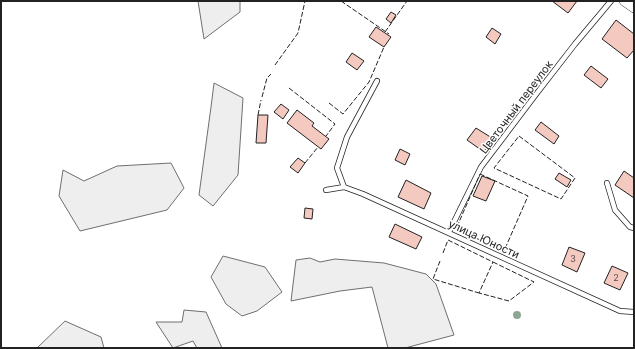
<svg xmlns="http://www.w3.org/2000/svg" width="635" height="349" font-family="Inter,sans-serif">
  <rect width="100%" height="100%" fill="#fff"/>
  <path fill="#eee" stroke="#6f6f6f" d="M198 1H240V12L204 39Z
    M214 83 243 98 238 175 213 206 199 195 211 107Z
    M171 163 184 188 167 210 80 231 59 196 63 170 84 181 117 166Z
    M223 256 265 267 282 292 257 311 242 316 226 304 211 277Z
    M310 258 320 262 335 259 384 263 426 274 436 284 454 335 405 348H388L372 287 340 291 291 301 296 260Z
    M184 310 206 312 222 348H197L193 341 173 348 156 322H182Z
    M65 321 101 337 104 348H37Z"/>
  <path fill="#f3c9c0" stroke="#222" d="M552 1H577L568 13Z
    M391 12 396 15 391 23 386 19Z
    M616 20 634 34V50L627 58 602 39Z
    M376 27 391 37 384 47 369 37Z
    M492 28 501 34 495 44 486 37Z
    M352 53 364 61 357 70 346 62Z
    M591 66 608 79 601 88 584 75Z
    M281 104 289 110 283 119 274 112Z
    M297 110 314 123 312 126 329 139 321 149 287 123Z
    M258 115H268L266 143H256Z
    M541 122 559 136 554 144 535 130Z
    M476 128 492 138 484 152 467 140Z
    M400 149 410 154 405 165 395 160Z
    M298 158 305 163 298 173 290 167Z
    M624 171 634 178V198L615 185Z
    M559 173 571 180 567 187 555 179Z
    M482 176 495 181 486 201 473 196Z
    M406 180 431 193 424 209 398 197Z
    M305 208 313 209 312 219 304 218Z
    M395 224 422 237 416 249 389 237Z
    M569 247 585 253 577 272 562 265Z
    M612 266 628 273 620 290 604 283Z"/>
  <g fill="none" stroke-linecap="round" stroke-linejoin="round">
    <g stroke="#222" stroke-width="6">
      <path id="service" d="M607 183 615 210 630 227 634 228
        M344 187 337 168 347 137 377 81
        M326 190 344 187 363 194 620 311 634 312
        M449 232 481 167 537 93 575 44 611 1"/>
    </g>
    <g stroke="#222" stroke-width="10">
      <path id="minor" d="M624 1 634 8"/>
    </g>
    <use href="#service" stroke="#fff" stroke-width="4.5"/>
    <use href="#minor" stroke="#fff" stroke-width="9"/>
    <path stroke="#222" stroke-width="1" stroke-dasharray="5 2" stroke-linecap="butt" d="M341 1 389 34
      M385 32 407 1
      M275 65 298 33 305 1
      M289 88 335 124 326 136
      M262 97 267 78 271 74
      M329 103 343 114 369 82 384 47
      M258 115 261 100
      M519 136 575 178 561 199 494 168Z
      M305 163 318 147
      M480 174 528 196 504 251 456 229Z
      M443 253 448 240 493 262
      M440 261 433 279 479 293
      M493 262 534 282 509 301 479 293Z"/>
  </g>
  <circle fill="#8da692" cx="517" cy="315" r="4"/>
  <g text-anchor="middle" stroke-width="3" stroke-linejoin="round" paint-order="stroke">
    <g font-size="9" fill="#564c4a">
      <text x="573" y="262">3</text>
      <text x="616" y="281">2</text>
    </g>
    <g font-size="11" fill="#222" stroke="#fff">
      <text transform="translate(516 107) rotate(-53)" y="4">Цветочный переулок</text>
      <text transform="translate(484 239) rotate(25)" y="4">улица Юности</text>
    </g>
  </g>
  <rect width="635" height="349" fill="none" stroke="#222222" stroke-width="4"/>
</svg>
